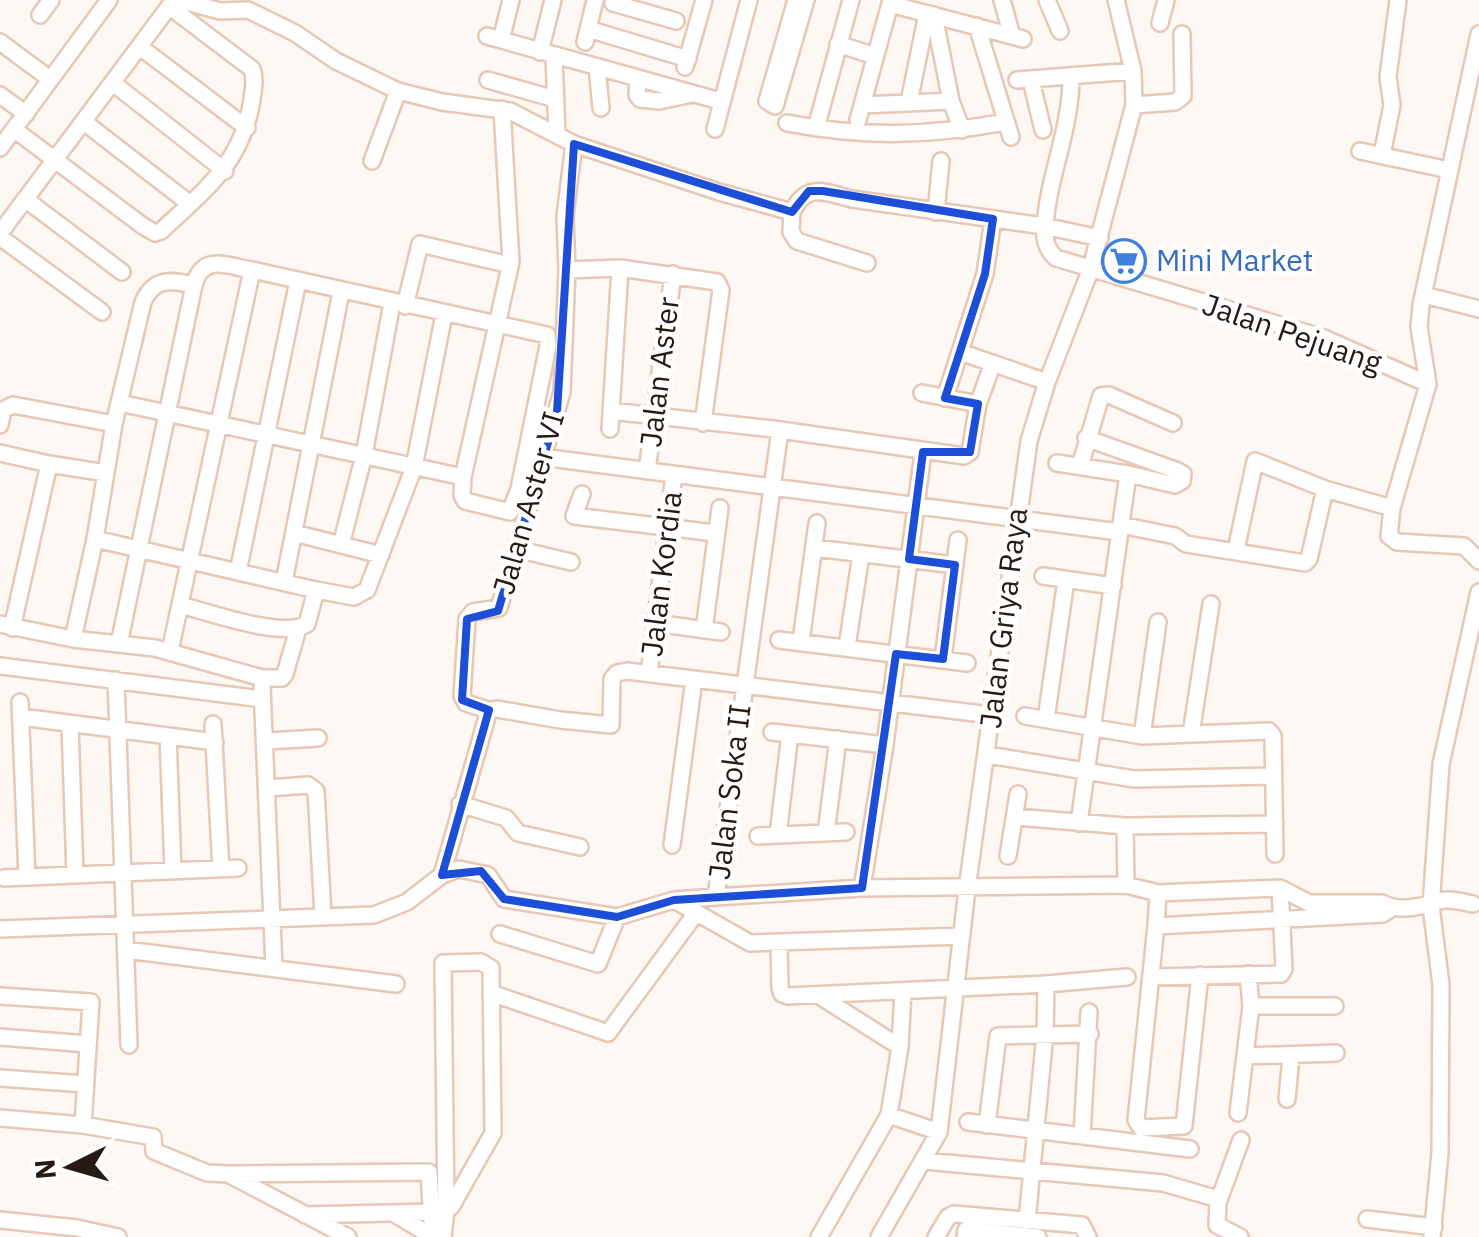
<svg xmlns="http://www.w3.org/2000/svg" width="1479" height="1237" font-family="'IBM Plex Sans',sans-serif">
  <rect width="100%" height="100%" fill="#fef8f4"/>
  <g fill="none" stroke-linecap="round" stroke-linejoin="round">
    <g stroke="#e7c7b6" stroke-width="20">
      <path id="minor" d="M179 0 220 11 248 10 295 33 336 61 398 91 442 102 510 111 574 144 719 192 792 212C807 182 824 192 852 199L1044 226 1100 238
        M796 0 767 101 775 106 806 0
        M1002 0 1012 36 1023 39
        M1047 0 1060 31
        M613 3 676 21
        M890 4 1012 36
        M40 15 51 0
        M934 15 951 101 962 130
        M1160 23 1166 0
        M977 26 1011 137
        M588 29 688 59
        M1479 34 1421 305 1419 327 1428 384 1392 508 1389 536 1397 542 1464 546 1479 561
        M487 36 720 101
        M501 40 511 0
        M0 42 50 79
        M585 42 595 0
        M838 44 875 56
        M140 47 247 128
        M540 52 553 0
        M554 55 557 134
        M597 67 601 108
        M685 67 704 0
        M1071 77C1071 131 1047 178 1045 229 1044 240 1047 250 1056 258L1324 338 1428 384
        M638 78 637 95 640 99 659 101 693 94
        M488 80 555 99
        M1017 80 1133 71
        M1031 80 1043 130
        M113 83 225 171
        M0 95 26 114
        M909 102 927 14
        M863 105 951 101
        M1134 105 1175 102 1183 96 1182 34
        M858 120 891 0
        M84 122 190 204
        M787 123C865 138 929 136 1006 122
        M816 128 851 0
        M715 129 749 0
        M15 130 143 226 155 233 161 231C205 190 242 163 252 100 253 89 256 80 252 69L170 7
        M0 148 109 0
        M1360 151 1449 170
        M1382 155 1392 105 1388 77 1398 0
        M372 161 398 91
        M25 199 122 272
        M792 212 791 232 797 241 867 263
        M936 212 941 161
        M0 233 174 0
        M0 237 102 312
        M567 270 620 268 717 282 721 290 703 423
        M1424 295 1479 309
        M405 306 420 244 510 265
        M960 352 1047 382
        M922 393 978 404
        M945 398 985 274 993 219
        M120 403 463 477
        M611 411 773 429 964 456 970 452 978 404 993 363
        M0 425 3 410 13 405 114 424
        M610 429 620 268
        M0 453 49 464 12 628
        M542 457 1119 532
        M1057 463 1128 474 1175 485 1182 481 1183 474 1178 471 1086 438
        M49 464 106 473
        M1080 466 1101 396 1109 395 1173 423
        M647 471 673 274
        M582 494 574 516 715 533
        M1121 525 1175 536 1186 544 1305 563 1309 559 1325 489
        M294 533 381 555
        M95 539 316 590 354 597 367 590 414 467 444 314
        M341 545 364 455 392 303
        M815 548 955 565
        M516 549 571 562
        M1236 550 1255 461 1325 489 1392 508
        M238 572 298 281
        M1043 576 1113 586
        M284 582 341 292
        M180 605C209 612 282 639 307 624L316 590
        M655 623 721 632
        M0 624 73 639 155 648 262 678H282L285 674 298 629
        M704 630 720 508
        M73 639 95 539 114 424 143 302C154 277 171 280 194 285
        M779 640 967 663
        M801 641 817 523
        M119 644 194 285C203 253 226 266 252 270L547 335 548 346 519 489 510 512 465 501 462 495 463 477 511 262 502 109
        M847 647 861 554
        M170 651 252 270
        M943 659 958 540
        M0 666 262 699
        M649 673 674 475
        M116 680 129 1045
        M262 687 274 968
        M20 702 27 877
        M487 711 497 709 560 720 611 725 612 679 617 673 627 671 991 715
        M1025 716 1142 736 1269 731 1273 736 1275 854
        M21 717 215 742
        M1046 719 1066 580
        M70 724 75 875
        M213 724 221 869
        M772 732 885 745
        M1191 734 1211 604
        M168 736 173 871
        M1142 736 1158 622
        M267 741 318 738
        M988 755 1134 779 1274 776
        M269 788 308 785 316 791 323 915
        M460 804 506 818 518 833 580 847
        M1015 817 1125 826 1275 824
        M1079 823 1128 474
        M1125 826 1126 885
        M826 833 838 739
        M778 835 790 734
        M758 836 846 832
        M672 845 694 679
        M1008 856 1018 794
        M442 875 487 717 485 709 466 703 462 696 467 619 473 612 499 608 562 392 567 270 565 216 574 144
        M4 878 238 868
        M862 888 885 745 923 452
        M1158 893 1280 888 1309 903H1382C1401 913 1422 906 1439 901 1449 898 1463 902 1473 904
        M716 897 780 430
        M674 900 750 943 962 936
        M1156 926 1136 1120 1141 1128 1184 1126 1200 975
        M0 929 374 915 407 902 442 875 459 869 488 875 504 899 617 917 674 900 716 897 862 888 1126 885 1158 893 1156 926 1383 914 1392 908
        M500 934 598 964 617 917
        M779 945 780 988 782 994 788 996 1046 984 1127 977
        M126 950 396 984
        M1152 977 1281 974 1284 969 1280 888
        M491 993 608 1033 696 913
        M818 995 900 1047
        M0 996 91 1002 83 1125
        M1251 1006H1335
        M0 1037 88 1044
        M1245 1056 1336 1053
        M0 1078 85 1084
        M1287 1099 1291 1056
        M1238 1113 1251 1006 1248 974
        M889 1115 939 1132
        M0 1118 83 1125 153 1137 154 1151 207 1173 228 1174
        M968 1122 1190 1149
        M987 1125 998 1036 1090 1034
        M1082 1136 1089 1012
        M925 1161 1163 1183 1218 1199 1217 1225 1240 1237
        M1219 1200 1241 1140
        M393 1213 433 1237
        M305 1215 431 1212 451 1207 493 1133 491 968 481 962 443 963 446 1210 443 1237
        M1367 1219 1434 1227
        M0 1220 77 1228 118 1237
        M1027 1221 1045 1034 1046 984
        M348 1237 228 1174 429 1172 433 1237
        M819 1237 889 1115 900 1047 903 991
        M879 1237 939 1132 967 889 1029 441 1047 382 1090 271 1134 105 1133 71 1116 0
        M936 1237 948 1217 954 1214 1082 1225 1088 1237
        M965 1237 966 1230 1038 1237
        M1432 1237 1440 1153 1441 985 1431 906 1441 764 1479 592"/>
    </g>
    <use href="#minor" stroke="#fff" stroke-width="15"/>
  </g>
  <path fill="none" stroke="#1d4ed8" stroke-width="8" stroke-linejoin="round" d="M574 144 792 212 809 191H823L993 219 985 274 945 398 978 404 970 452H923L909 559 955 565 943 659 896 654 862 888 674 900 617 917 504 899 481 871 442 875 489 710 462 700 467 619 498 611 557 412Z"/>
  <defs>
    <g id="supermarket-ring" transform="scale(2.25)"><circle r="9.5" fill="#fff" stroke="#3f7fe0" stroke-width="1.5"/><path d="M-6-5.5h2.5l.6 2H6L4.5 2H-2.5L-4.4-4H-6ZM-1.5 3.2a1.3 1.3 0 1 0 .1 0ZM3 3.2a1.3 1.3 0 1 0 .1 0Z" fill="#3f7fe0"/></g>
  </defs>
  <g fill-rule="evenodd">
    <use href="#supermarket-ring" x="1124" y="261"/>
  </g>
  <g text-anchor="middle" stroke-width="10" stroke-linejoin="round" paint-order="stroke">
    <g font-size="30" fill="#366cbe" stroke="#fff" text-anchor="start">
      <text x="1156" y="271">Mini Market</text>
    </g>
    <g font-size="30" fill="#251a14" stroke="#fff">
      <text transform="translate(1292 334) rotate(19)" y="10">Jalan Pejuang</text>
      <text transform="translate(660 372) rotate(-83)" y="10">Jalan Aster</text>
      <text transform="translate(529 503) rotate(-74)" y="10">Jalan Aster VI</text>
      <text transform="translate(662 574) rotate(-83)" y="10">Jalan Kordia</text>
      <text transform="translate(1004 618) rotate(-83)" y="10">Jalan Griya Raya</text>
      <text transform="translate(730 792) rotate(-83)" y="10">Jalan Soka II</text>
    </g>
  </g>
  <g transform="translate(70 1167) rotate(265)" stroke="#ffffff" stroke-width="8" paint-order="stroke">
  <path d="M0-8L18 38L0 25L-18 38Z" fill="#251a14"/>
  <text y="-15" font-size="28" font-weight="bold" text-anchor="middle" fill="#251a14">N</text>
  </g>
</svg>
